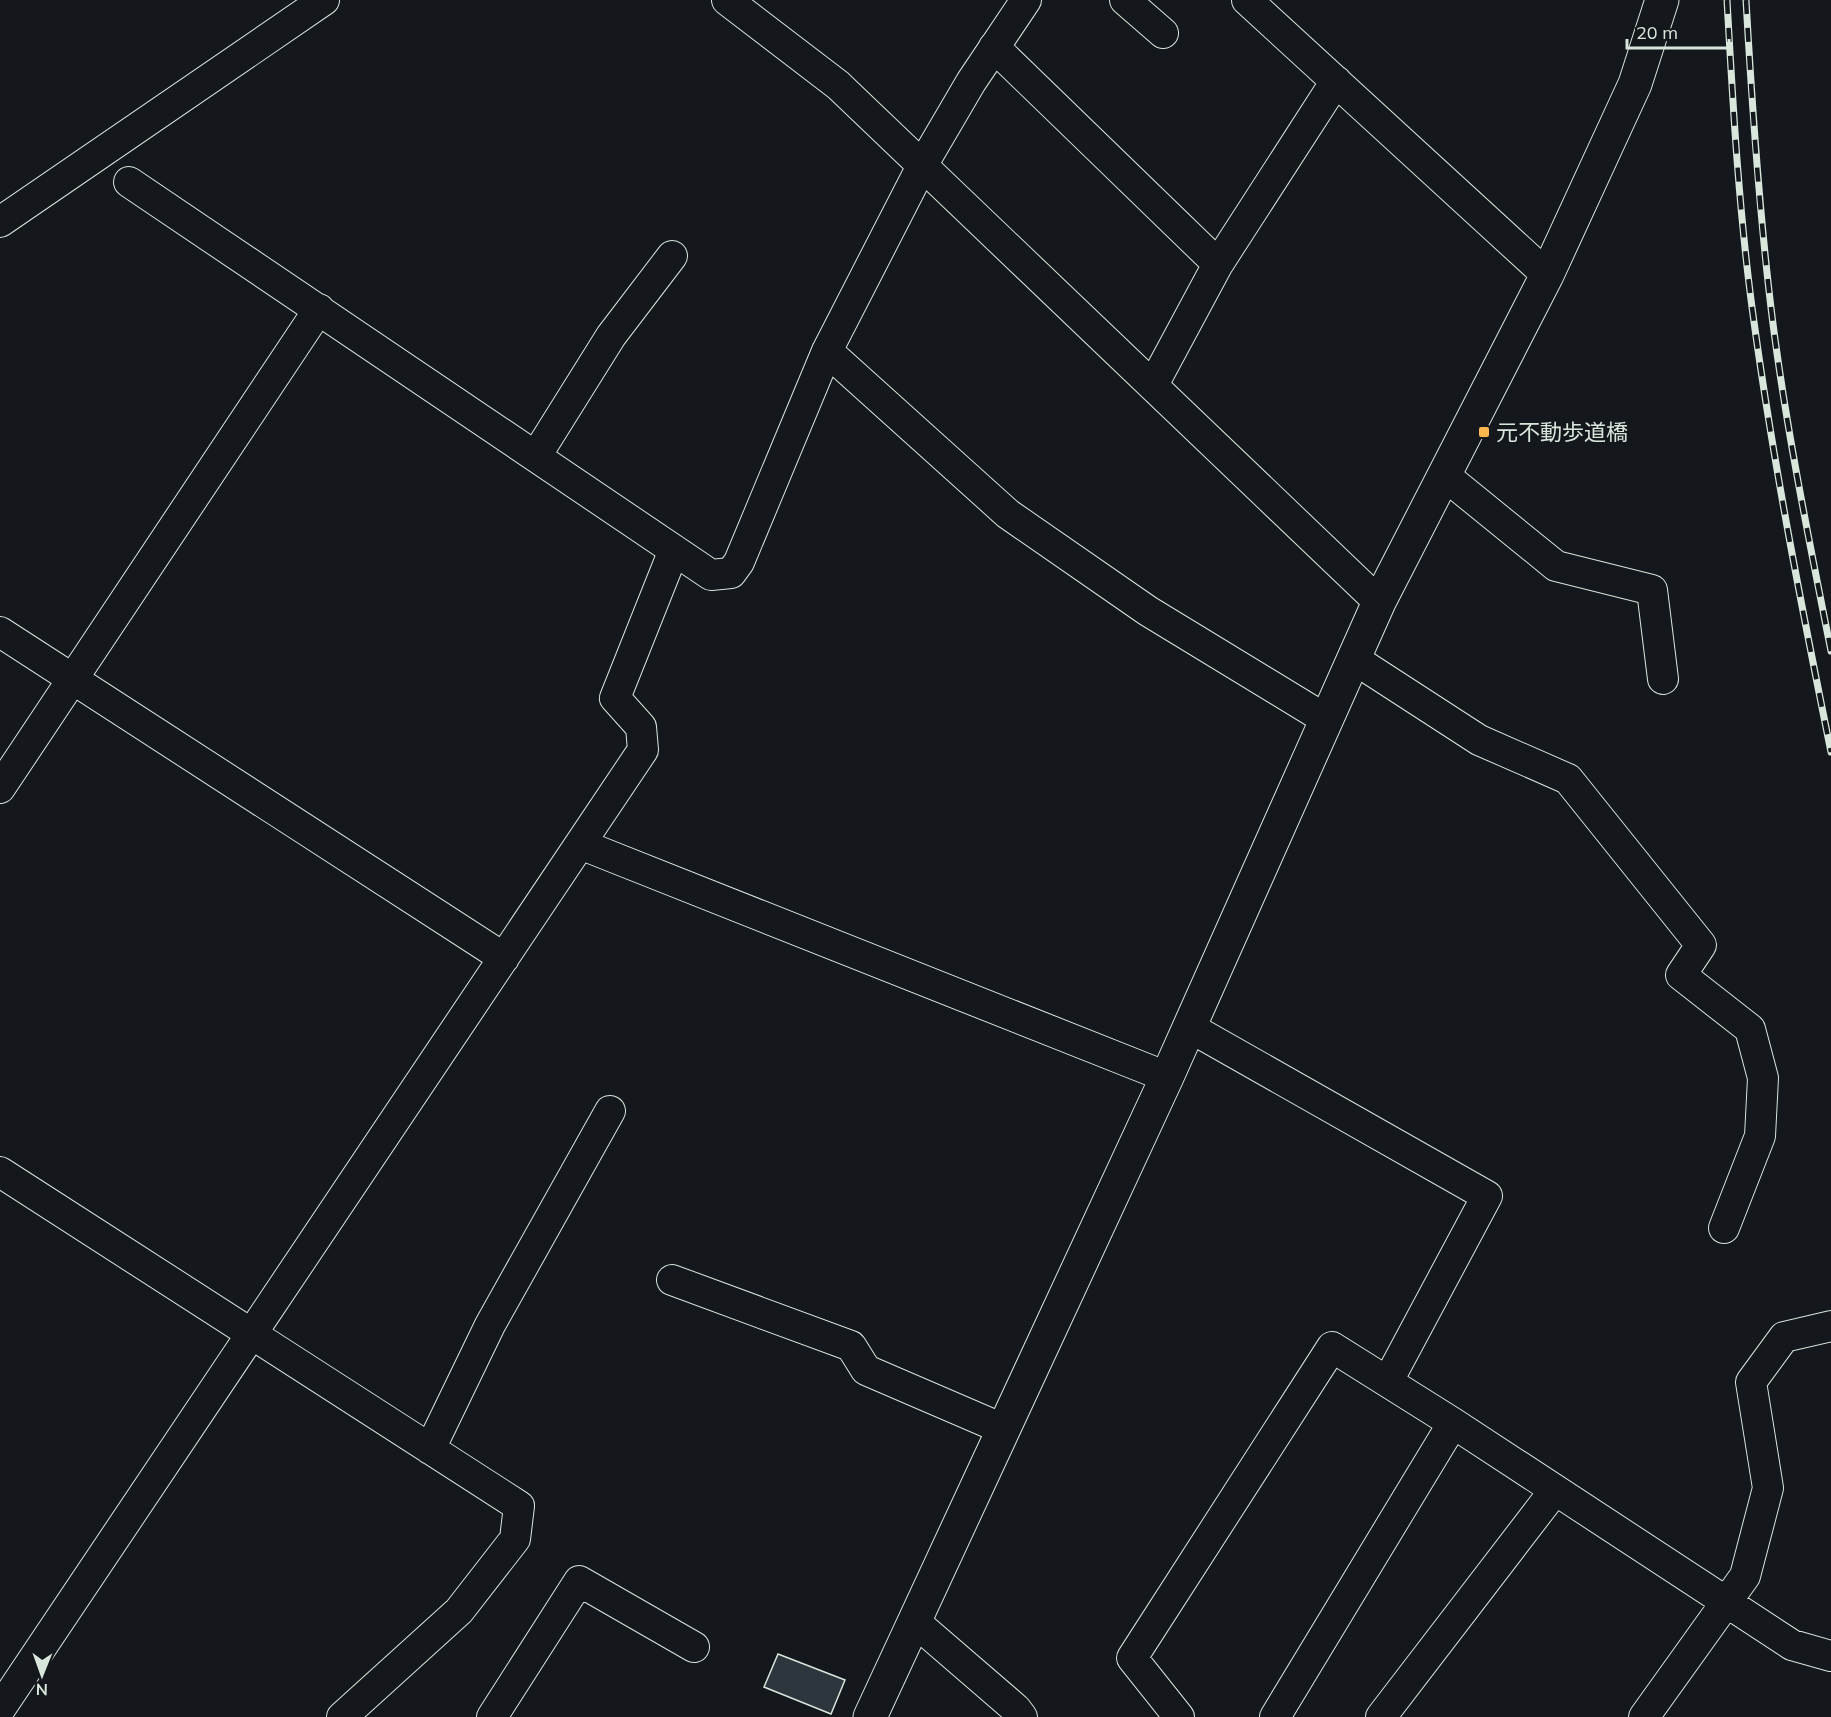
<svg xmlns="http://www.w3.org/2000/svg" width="1831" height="1717" font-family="Mulish,'Noto Sans JP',sans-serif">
  <rect width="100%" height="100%" fill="#14181c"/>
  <path fill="#2c363c" stroke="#d8e6dc" stroke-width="1.5" d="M778 1654 845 1680 831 1714 764 1687Z"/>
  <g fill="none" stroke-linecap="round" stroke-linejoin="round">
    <g stroke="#d8e6dc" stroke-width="32">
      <path id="minor" d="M727 0 838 85 1379 602
        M1125 0 1163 33
        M1247 0 1547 275
        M994 47 1218 264
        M129 182 711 575 731 573 739 562 827 351 923 164 971 82 1026 0
        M0 222 324 0
        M827 351 1008 514 1148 611 1327 720
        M1153 385 1218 264 1336 81
        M536 456 611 336 672 256
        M1444 475 1556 566 1652 590 1663 679
        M0 632 504 958
        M1354 659 1479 740 1568 779 1701 945 1681 975 1750 1029 1763 1078 1760 1136 1724 1228
        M0 788 319 309
        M580 844 1167 1077
        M1189 1027 1487 1196 1388 1381
        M0 1172 519 1506 515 1539 459 1611 342 1717
        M672 1280 851 1346 866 1370 1003 1429
        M430 1449 490 1325 610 1111
        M914 1621 1016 1709 1022 1717
        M0 1709 643 750 641 727 615 698 674 550
        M492 1717 579 1581 694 1647
        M1179 1717 1132 1658 1332 1347 1453 1423 1792 1645 1831 1656
        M1275 1717 1453 1423
        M1381 1717 1555 1490
        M1644 1717 1745 1576 1768 1488 1751 1382 1784 1337 1831 1326"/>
    </g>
    <g stroke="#d8e6dc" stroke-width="35">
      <path id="tertiary" d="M870 1717 1167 1077 1379 602 1547 275 1635 84 1662 0"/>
    </g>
    <use href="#minor" stroke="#14181c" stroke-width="30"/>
    <use href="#tertiary" stroke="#14181c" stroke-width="33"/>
    <g stroke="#d8e6dc" stroke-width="7">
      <path id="rail" d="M1727 0C1733 107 1739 215 1754 322 1774 467 1802 609 1831 752
        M1746 0C1752 106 1759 211 1772 316 1786 428 1809 540 1831 651"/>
    </g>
    <use href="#rail" stroke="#14181c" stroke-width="4.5" stroke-dasharray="14" stroke-linecap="butt"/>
  </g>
  <rect fill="#ffb74d" stroke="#14181c" stroke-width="2" x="1478" y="426" width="12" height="12" rx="3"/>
  <g text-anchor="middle" stroke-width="4.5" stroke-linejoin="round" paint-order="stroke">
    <g font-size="22" fill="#d8e6dc" stroke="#14181c" text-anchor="start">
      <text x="1496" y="440">元不動歩道橋</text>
    </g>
  </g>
  <g transform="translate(42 1675) rotate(181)" stroke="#14181c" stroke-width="4.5" paint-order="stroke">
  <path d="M0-4.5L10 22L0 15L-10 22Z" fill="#d8e6dc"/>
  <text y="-9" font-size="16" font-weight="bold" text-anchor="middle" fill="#d8e6dc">N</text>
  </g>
  <path d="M1627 39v9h102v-9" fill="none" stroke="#d8e6dc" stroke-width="3"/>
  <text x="1636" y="39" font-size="18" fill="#d8e6dc" stroke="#14181c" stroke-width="4.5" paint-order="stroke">20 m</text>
</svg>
